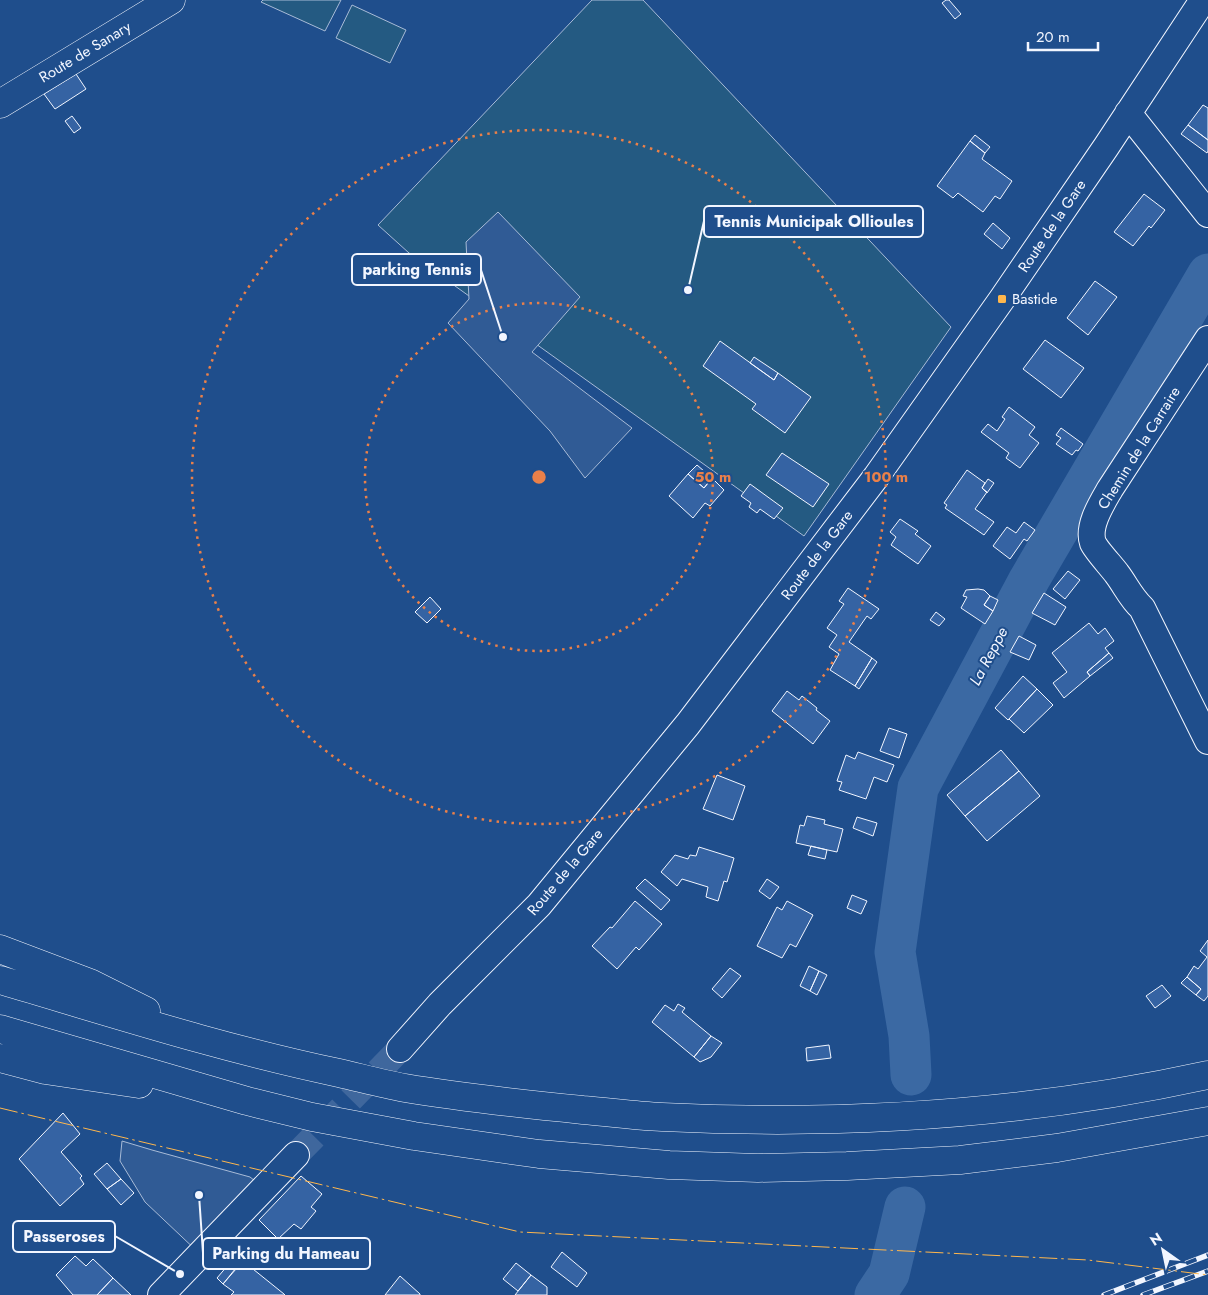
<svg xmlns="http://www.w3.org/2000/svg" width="1208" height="1295" font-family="Jost,sans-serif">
  <rect width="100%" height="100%" fill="#1f4e8c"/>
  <path fill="#245a82" stroke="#a8bbd7" d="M263 0H341L325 31 261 2Z
    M592 0H643L951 327 804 536 409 253 378 225Z
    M352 5 406 30 390 63 336 38Z"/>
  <path fill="#305b95" stroke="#a8bbd7" d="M498 212 580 297 532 352 632 428 585 478 550 431 448 323 469 299 466 242Z
    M122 1141 152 1150 250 1177 264 1188 200 1254 145 1202 120 1161Z"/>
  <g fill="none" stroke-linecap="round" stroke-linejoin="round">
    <path stroke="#3b69a3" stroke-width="41" d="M911 1075 909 1036 895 952 918 788 1029 580 1208 274
      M875 1295 889 1274 905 1207"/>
  </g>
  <path fill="#3563a3" stroke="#f2f6ff" d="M946 0H949L961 14 955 19 942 3Z
    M76 74 86 89 55 109 44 94Z
    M1203 105 1208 108V140L1188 125Z
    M72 116 81 128 74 133 65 121Z
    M1188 125 1208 140V151L1207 153 1181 134Z
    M975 135 990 147 985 153 970 141Z
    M970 141 985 153 982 159 1012 181 1000 199 995 196 983 212 958 193 953 198 937 186Z
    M1144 194 1165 210 1151 228 1149 226 1133 246 1114 232Z
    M993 223 1010 238 1002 249 984 234Z
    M1095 281 1117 297 1088 335 1067 318Z
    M1045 340 1084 368 1061 398 1023 369Z
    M720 341 774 380 778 373 811 397 785 433 752 409 756 404 703 366Z
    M754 357 778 373 774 380 750 363Z
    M1009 407 1035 427 1029 435 1039 443 1020 468 1006 458 1009 453 981 432 988 424 997 431 1005 419 1002 417Z
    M1061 428 1083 444 1078 451 1076 450 1072 455 1056 444 1061 438 1056 435Z
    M782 453 829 484 813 507 766 475Z
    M697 465 712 478 704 488 688 474Z
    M967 470 985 483 982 488 987 492 975 509 994 522 984 535 945 508 947 505 944 503Z
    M688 474 704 488 712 478 724 490 710 506 705 503 693 518 669 496Z
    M988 479 994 483 987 493 982 488Z
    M750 484 783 508 774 519 760 509 757 513 749 507 751 503 741 496Z
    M900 519 918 531 915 534 931 546 918 564 891 545 896 537 890 532Z
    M1024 522 1035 530 1027 541 1024 539 1010 559 993 546 1007 527 1016 533Z
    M1068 571 1080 580 1065 599 1053 589Z
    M848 588 879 609 871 619 867 616 849 642 872 658 855 686 830 670 839 654 829 647 837 635 827 628 844 604 839 601Z
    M978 589 984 590 990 596 984 605 993 611 985 624 961 608 967 597 963 596 966 590Z
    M1044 593 1066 607 1055 625 1032 613Z
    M990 596 998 600 993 611 984 605Z
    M430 597 441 609 427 623 415 612Z
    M936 612 945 619 939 626 930 620Z
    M1089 623 1098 634 1105 628 1114 641 1105 648 1109 653 1087 672 1090 676 1064 698 1053 683 1067 672 1052 653Z
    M1019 636 1036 645 1029 660 1010 652Z
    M1109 653 1113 658 1090 676 1087 672Z
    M872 658 877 662 859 689 855 686Z
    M1023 676 1037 689 1008 720 995 708Z
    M1037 689 1053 705 1024 733 1009 719Z
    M787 691 799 700 802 696 817 708 816 710 830 721 813 744 772 711Z
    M889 728 907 734 899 758 880 751Z
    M1001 750 1019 771 965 816 947 795Z
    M858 752 894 765 887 782 874 777 866 799 839 790 842 782 837 781 846 755 855 759Z
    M1019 771 1040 796 987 841 965 816Z
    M717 775 745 786 733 820 703 809Z
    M807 816 825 820 824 824 843 829 837 852 796 843 800 825 804 826Z
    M857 817 877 823 873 836 853 828Z
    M811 846 827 850 825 859 808 855Z
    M699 847 734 858 727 882 724 881 718 901 706 897 708 887 682 879 677 886 661 872 675 855 688 859 690 855 696 856Z
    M645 879 670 900 661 910 636 888Z
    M767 879 779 887 770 899 759 891Z
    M852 895 867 901 861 914 847 908Z
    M635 901 662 924 639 950 636 947 617 969 592 946 610 927 612 928Z
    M787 901 813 915 796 947 790 944 782 958 757 946 777 907 782 910Z
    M1208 940V996L1204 1001 1196 995 1201 989 1187 977 1194 966 1198 969 1207 957 1200 951Z
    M809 966 819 971 810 991 800 986Z
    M730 968 741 976 722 998 712 989Z
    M819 971 827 975 817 995 810 991Z
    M1187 977 1201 989 1196 995 1181 983Z
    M1162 985 1171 996 1155 1008 1146 996Z
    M678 1004 685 1008 682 1012 711 1036 694 1057 652 1022 665 1005 674 1011Z
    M711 1036 722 1043 711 1057 700 1062 694 1057Z
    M829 1045 831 1058 807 1061 806 1048Z
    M63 1113 80 1134 61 1152 82 1176 80 1178 84 1184 60 1206 19 1159Z
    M107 1163 121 1179 107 1189 94 1174Z
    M301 1176 322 1194 311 1207 316 1211 301 1229 294 1224 278 1239 259 1220Z
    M121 1179 134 1193 121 1205 107 1189Z
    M562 1252 587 1273 577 1287 551 1267Z
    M75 1256 86 1266 93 1259 113 1278 97 1295H73L56 1275Z
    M234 1258 240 1263 223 1284 217 1278Z
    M243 1261 284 1294 285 1295H231L234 1292 223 1284Z
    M516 1263 531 1275 518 1291 503 1279Z
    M531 1275 547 1287V1295H515Z
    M400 1276 420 1294V1295H385Z
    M113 1278 131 1295H97Z"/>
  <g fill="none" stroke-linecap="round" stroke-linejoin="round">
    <path stroke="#3f679d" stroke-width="26" stroke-dasharray="26 13" stroke-linecap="butt" d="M296 1155 400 1049"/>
    <g stroke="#f2f6ff" stroke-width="28">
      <path id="minor" d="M1128 113 1208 214
        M1208 339 1110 489C1102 503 1087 526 1093 543 1096 550 1112 567 1117 574 1126 586 1131 598 1142 608L1208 741
        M400 1049 440 1004 539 905 688 724 876 477 1002 299 1106 147 1203 0
        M161 1295 296 1155"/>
    </g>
    <g stroke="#f2f6ff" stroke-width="29">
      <path id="major" d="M0 104 171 0"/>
    </g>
    <g stroke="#f2f6ff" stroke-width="29">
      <path id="highway" d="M0 949 90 983 146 1011
        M0 980C112 1013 224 1049 339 1073 361 1078 383 1084 405 1088 464 1098 523 1104 583 1110 609 1112 636 1116 662 1117 845 1126 1030 1114 1208 1075
        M0 1029 247 1101 312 1117 414 1136 539 1154 669 1165 758 1168 847 1166 960 1160 1057 1148 1208 1121
        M0 1058 45 1070 139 1084"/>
    </g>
    <use href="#minor" stroke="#1f4e8c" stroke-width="26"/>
    <use href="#major" stroke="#1f4e8c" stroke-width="28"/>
    <use href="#highway" stroke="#1f4e8c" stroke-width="28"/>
    <g stroke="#f2f6ff" stroke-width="5.5">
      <path id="rail" d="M1104 1295 1208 1255
        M1143 1295 1208 1271"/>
    </g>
    <use href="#rail" stroke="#1f4e8c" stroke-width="4" stroke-dasharray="11" stroke-linecap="butt"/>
    <path stroke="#ffb74d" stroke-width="1" stroke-dasharray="18 4 2.5 4" stroke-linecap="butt" d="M0 1108 29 1115 520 1232 1088 1260 1208 1275"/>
  </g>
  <g fill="none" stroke="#ea8049" stroke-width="2.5" stroke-dasharray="2.5 5">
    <circle cx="539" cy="477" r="174"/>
    <circle cx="539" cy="477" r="347"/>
  </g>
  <rect fill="#ffb74d" stroke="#1f4e8c" stroke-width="2" x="997" y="294" width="10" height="10" rx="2.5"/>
  <g text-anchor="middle" stroke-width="4" stroke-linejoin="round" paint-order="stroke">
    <g font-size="15" fill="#f2f6ff" stroke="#1f4e8c">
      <text transform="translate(85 52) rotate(-31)" y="5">Route de Sanary</text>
      <text transform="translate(1052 226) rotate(-56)" y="5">Route de la Gare</text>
      <text transform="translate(1139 448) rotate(-58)" y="5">Chemin de la Carraire</text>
      <text transform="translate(817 555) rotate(-53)" y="5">Route de la Gare</text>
      <text transform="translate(565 872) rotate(-50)" y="5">Route de la Gare</text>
    </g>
    <g font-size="15" fill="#f2f6ff" stroke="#1f4e8c" text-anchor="start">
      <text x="1012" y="304">Bastide</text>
    </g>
    <g font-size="16" font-style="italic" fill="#f2f6ff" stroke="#1f4e8c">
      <text transform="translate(988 656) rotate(-62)" y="6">La Reppe</text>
    </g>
  </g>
  <circle cx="539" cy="477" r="8" fill="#ea8049" stroke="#1f4e8c" stroke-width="2.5"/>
  <g font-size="15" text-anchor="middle" font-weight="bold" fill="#ea8049" stroke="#1f4e8c" stroke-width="4" stroke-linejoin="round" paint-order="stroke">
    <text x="713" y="482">50 m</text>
    <text x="886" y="482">100 m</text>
  </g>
  <path fill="none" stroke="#f2f6ff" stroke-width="2" d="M688 290L704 221M503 337L481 270M180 1274L115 1236M199 1195L203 1253"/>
  <g fill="#f2f6ff" stroke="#1f4e8c" stroke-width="2">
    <circle cx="688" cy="290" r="5"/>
    <circle cx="503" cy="337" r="5"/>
    <circle cx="180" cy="1274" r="5"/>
    <circle cx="199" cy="1195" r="5"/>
  </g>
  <g fill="#1f4e8c" stroke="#f2f6ff" stroke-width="2">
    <rect x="704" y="206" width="219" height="31" rx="5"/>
    <rect x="352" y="254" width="129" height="31" rx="5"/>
    <rect x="13" y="1221" width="102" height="31" rx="5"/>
    <rect x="203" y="1238" width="167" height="31" rx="5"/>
  </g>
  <g font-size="16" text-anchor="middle" font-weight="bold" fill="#f2f6ff">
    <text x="814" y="227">Tennis Municipak Ollioules</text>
    <text x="417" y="275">parking Tennis</text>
    <text x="64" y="1242">Passeroses</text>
    <text x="286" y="1259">Parking du Hameau</text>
  </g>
  <g transform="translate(1163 1250) rotate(327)" stroke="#1f4e8c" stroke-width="4" paint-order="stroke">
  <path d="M0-4L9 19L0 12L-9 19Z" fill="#f2f6ff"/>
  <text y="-8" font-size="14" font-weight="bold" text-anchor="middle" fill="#f2f6ff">N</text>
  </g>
  <path d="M1028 42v8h70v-8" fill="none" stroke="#f2f6ff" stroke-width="2.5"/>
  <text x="1036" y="42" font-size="15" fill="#f2f6ff" stroke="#1f4e8c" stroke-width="4" paint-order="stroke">20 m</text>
</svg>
